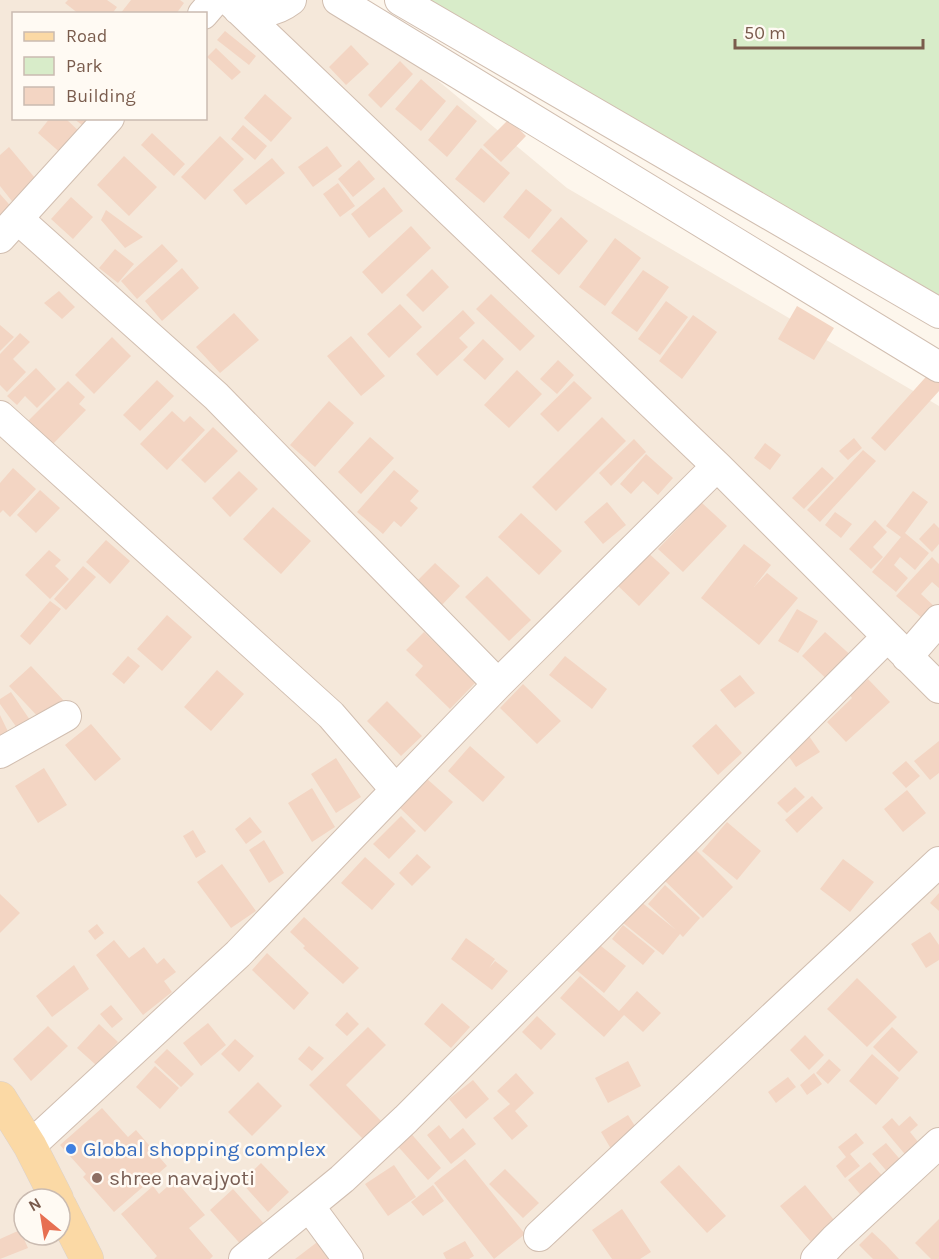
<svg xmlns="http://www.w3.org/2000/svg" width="939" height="1259" font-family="Karla,sans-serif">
  <rect width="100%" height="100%" fill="#fdf6ec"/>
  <path fill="#f5e8da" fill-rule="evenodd" d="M0 0H341L567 188 939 406V1259H0ZM14 14H206V118H14ZM24 1199H60V1235H24Z"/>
  <path fill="#d8ecc9" d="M416 0H939V300Z"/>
  <path fill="#f3d5c3" d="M68 0H107L117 7 112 14H79L65 3Z
    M131 0H180L184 3 176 14H120Z
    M225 31 256 56 249 65 217 40Z
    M351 45 369 64 346 85 329 67Z
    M216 48 241 72 232 80 207 57Z
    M400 61 413 74 381 108 368 95Z
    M421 79 446 101 421 131 395 109Z
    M265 94 292 118 271 142 244 118Z
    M457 105 477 121 447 157 428 140Z
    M50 118H65L83 135 64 156 38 133Z
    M73 118H95L87 129Z
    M509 119 526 136 501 162 483 145Z
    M243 125 267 146 255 160 231 139Z
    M152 133 185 164 174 176 141 145Z
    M220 136 244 159 205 200 181 177Z
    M327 146 342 166 313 187 298 167Z
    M9 147 40 184 15 205 0 186V155Z
    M481 148 510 173 484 203 455 179Z
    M124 156 157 187 129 216 97 185Z
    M272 158 285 173 246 205 233 190Z
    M359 160 375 179 353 197 338 179Z
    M338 183 355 206 340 217 323 194Z
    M384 187 403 211 369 238 351 214Z
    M526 189 552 210 529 239 503 217Z
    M0 194 15 211 0 223Z
    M71 197 93 217 73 239 51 219Z
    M106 210 143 237 125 248 101 220Z
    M561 217 588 241 559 275 531 251Z
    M411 226 431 248 382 294 362 272Z
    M615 238 641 258 605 306 579 287Z
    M162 244 178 261 137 299 121 281Z
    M115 249 134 264 118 283 99 268Z
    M182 268 199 288 162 321 145 301Z
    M432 269 449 287 423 312 406 295Z
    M643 270 669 287 637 332 611 313Z
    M59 291 75 307 62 319 44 303Z
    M491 294 535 336 520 351 476 309Z
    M666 301 688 317 660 355 638 339Z
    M400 304 422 327 389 358 367 334Z
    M797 306 834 328 814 360 778 339Z
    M463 310 475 323 459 338 468 347 437 376 416 354Z
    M234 313 259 340 220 373 196 347Z
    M693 315 717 332 682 379 659 361Z
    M0 325 14 337 0 351Z
    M20 333 30 342 13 359 26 372 7 392 0 385V354Z
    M351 336 385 376 361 396 327 356Z
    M112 337 131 356 94 394 75 375Z
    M483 339 504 359 485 380 463 360Z
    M558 360 574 375 557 394 540 379Z
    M36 368 56 389 37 408 25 396 17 405 7 396Z
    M933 369 939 375V391L885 451 871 438Z
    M517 370 542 394 509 428 484 405Z
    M157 380 174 396 140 431 123 415Z
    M68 381 85 397 79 404 86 410 52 445 28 421Z
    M574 381 592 398 558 432 540 414Z
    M329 401 354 423 315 467 290 445Z
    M172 411 184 422 190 416 205 430 167 470 140 444Z
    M602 417 626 441 556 511 532 487Z
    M213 427 238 451 205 483 181 460Z
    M370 437 394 458 361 494 338 472Z
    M854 438 862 448 848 460 839 451Z
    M634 439 646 452 611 486 599 473Z
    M765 443 781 455 770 470 754 458Z
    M863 450 876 461 820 522 807 510Z
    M646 454 673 478 658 495 643 481 631 494 620 484Z
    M822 467 834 478 804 509 792 498Z
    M13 468 36 489 10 517 3 510 0 513V483Z
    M394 470 419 491 410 501 418 508 401 527 394 521 383 534 357 512Z
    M239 471 258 489 230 517 212 498Z
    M40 490 60 508 36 533 17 515Z
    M913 491 928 502 905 533 929 553 915 570 900 557 894 565 908 578 896 592 872 572 901 537 886 526Z
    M607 502 626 525 603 544 584 522Z
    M702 503 727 526 683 572 658 549Z
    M273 507 311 541 281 574 243 539Z
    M835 512 852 524 841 538 825 525Z
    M521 513 562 551 539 575 498 537Z
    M875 520 887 532 873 547 883 557 871 569 849 549Z
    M934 523 939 528V544L932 552 919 539Z
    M106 540 130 561 110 584 86 562Z
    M744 544 771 565 754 587 767 573 798 598 759 645 701 598Z
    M644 549 670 573 639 606 614 582Z
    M49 550 61 560 55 566 69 579 50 599 25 575Z
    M932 557 939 564V588L932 582 921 594 935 607 923 619 896 596Z
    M435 563 460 586 440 607 415 583Z
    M83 566 96 577 66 610 54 599Z
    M487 576 531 620 509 641 465 597Z
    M50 601 61 609 30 645 20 636Z
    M797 609 818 621 798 653 778 641Z
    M167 615 192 637 162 671 137 649Z
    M424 632 476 682 450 709 415 675 423 666 406 650Z
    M825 632 855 659 832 684 802 656Z
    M128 656 140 666 124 684 112 674Z
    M565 656 607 689 592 709 549 675Z
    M31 666 65 702 43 722 9 686Z
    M217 670 244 694 211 731 184 707Z
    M740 675 755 693 735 708 720 690Z
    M868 679 890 702 846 742 827 722 852 698 850 695Z
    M523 684 561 721 537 744 500 708Z
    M11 692 34 726 22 735 0 704V699Z
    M387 701 422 736 401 756 367 721Z
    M0 715 13 742 0 749Z
    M91 724 121 759 95 781 65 745Z
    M716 724 742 753 718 775 692 746Z
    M809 736 820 752 796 767 785 751Z
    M939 741V773L930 780 914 761Z
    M470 746 505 777 483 802 448 771Z
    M336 758 361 797 336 813 311 774Z
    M906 761 920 776 906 788 892 773Z
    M44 768 67 805 38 823 15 786Z
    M426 778 453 802 425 832 399 807Z
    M795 787 805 797 787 813 777 803Z
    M312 788 335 827 312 842 288 803Z
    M907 790 926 813 903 832 884 809Z
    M812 796 823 808 797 833 785 820Z
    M401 816 416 831 389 859 373 844Z
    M250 817 262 832 246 844 235 829Z
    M727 822 761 851 737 880 702 851Z
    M193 830 206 852 196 858 183 836Z
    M264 840 284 873 269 883 249 850Z
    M696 850 733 887 703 918 665 881Z
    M417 854 431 867 412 886 399 873Z
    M365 857 395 884 372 910 341 883Z
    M843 859 874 882 850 912 820 889Z
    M222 864 256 911 231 928 197 882Z
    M665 885 700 918 683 937 680 934 663 955 622 922 640 901 676 930 648 904Z
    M939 893V911L930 903Z
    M0 894 20 913 0 933Z
    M304 917 359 968 343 984 303 948 305 946 290 932Z
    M97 924 104 933 95 940 88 931Z
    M623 925 655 951 643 965 612 939Z
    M930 932 939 945V960L926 968 911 944Z
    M466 938 495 959 489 968 495 961 508 971 492 990 451 959Z
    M114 940 129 958 144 947 157 964 164 958 176 972 164 981 172 992 143 1015 96 955Z
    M596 942 626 966 604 993 575 969Z
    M267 953 309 993 294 1010 252 970Z
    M74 965 89 989 52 1017 36 996Z
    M580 976 619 1011 637 991 661 1013 643 1032 624 1015 604 1037 560 998Z
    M857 978 897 1017 867 1047 827 1009Z
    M442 1003 470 1027 451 1048 424 1024Z
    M111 1005 123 1019 112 1028 100 1014Z
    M347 1012 359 1024 347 1036 335 1025Z
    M537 1016 556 1034 541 1050 522 1032Z
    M208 1023 226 1045 201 1066 183 1043Z
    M99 1024 118 1042 96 1065 77 1048Z
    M48 1026 68 1046 31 1081 13 1059Z
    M368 1027 386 1045 346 1085 385 1125 367 1143 309 1085Z
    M892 1027 918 1052 899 1072 873 1047Z
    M805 1035 824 1055 809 1070 790 1050Z
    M235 1039 254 1056 239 1072 221 1054Z
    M309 1046 324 1058 312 1071 298 1059Z
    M167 1049 194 1074 181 1087 154 1062Z
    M872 1054 899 1078 876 1105 849 1081Z
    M829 1059 841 1070 828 1084 816 1073Z
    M628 1061 641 1086 608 1103 595 1078Z
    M155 1066 179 1088 160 1109 136 1087Z
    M516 1073 534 1093 515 1111 528 1126 512 1140 493 1118 510 1104 497 1091Z
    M814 1073 822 1084 807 1095 800 1085Z
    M788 1077 796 1087 776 1103 768 1092Z
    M473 1080 489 1099 466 1119 449 1099Z
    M258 1082 282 1106 252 1136 228 1112Z
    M102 1108 128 1137 136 1130 167 1166 114 1212 83 1177 86 1174 60 1145Z
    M628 1115 642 1137 614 1154 601 1132Z
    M910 1116 918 1125 910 1132 923 1148 909 1159 882 1127 892 1118 899 1126Z
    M439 1125 450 1139 463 1128 476 1144 451 1164 427 1135Z
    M408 1130 441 1168 428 1180 394 1142Z
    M856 1133 864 1143 850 1154 860 1166 845 1178 836 1166 846 1157 838 1147Z
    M886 1143 904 1164 890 1175 872 1154Z
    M465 1159 525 1234 494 1259 434 1183Z
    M870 1162 887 1181 865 1200 848 1180Z
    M261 1163 289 1192 268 1212 241 1182Z
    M394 1165 416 1197 388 1216 365 1184Z
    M679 1165 726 1216 707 1233 660 1182Z
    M505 1169 539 1203 523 1218 489 1184Z
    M175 1180 205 1215 189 1228 213 1256 210 1259H154L157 1256 121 1214 153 1186 159 1194Z
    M433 1185 444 1201 423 1216 411 1202Z
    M805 1185 835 1221 811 1242 780 1206Z
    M233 1189 267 1227 244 1248 210 1210Z
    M622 1209 651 1252 640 1259H612L592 1230Z
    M939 1219V1259H931L915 1243Z
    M20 1230 28 1248 0 1259V1239Z
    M872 1232 886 1245 899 1259H873L859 1245Z
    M320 1240 334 1259H295Z
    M465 1241 474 1256 469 1259H446L443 1253Z"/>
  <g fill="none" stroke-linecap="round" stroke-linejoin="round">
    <g stroke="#d1beb0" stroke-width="32">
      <path id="minor" d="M229 0 717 466 939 688
        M338 0 939 367
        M400 0 939 313
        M238 9C259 13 274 13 291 0
        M203 14 215 0
        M18 219 216 396 498 684
        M0 238 109 118
        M0 416 331 715 395 789
        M907 657 939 620
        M0 753 66 716
        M30 1146 238 954 498 684 717 466
        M309 1206 348 1259
        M539 1236 939 862
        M244 1259 342 1179 406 1119 887 637
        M816 1259 835 1239 939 1143"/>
    </g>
    <g stroke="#dad1cd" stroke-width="34">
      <path id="major" d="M0 1098 30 1146 57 1199
        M60 1206 87 1259"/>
    </g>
    <use href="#minor" stroke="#fff" stroke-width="30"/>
    <use href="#major" stroke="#fbd9a5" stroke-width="33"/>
  </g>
  <circle fill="#3f7fe0" stroke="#fffaf3" stroke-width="2" cx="71" cy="1149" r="6"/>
  <circle fill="#8d6e63" stroke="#fffaf3" stroke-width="2" cx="97" cy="1178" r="6"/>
  <g text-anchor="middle" stroke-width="5" stroke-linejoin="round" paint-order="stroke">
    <g font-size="21" fill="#366cbe" stroke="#fffaf3" text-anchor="start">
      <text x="83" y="1156">Global shopping complex</text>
    </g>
    <g font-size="21" fill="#785e54" stroke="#fffaf3" text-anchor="start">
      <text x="109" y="1185">shree navajyoti</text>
    </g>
  </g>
  <rect x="12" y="12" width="195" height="108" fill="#fffaf3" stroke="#cabbb1" stroke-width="1.5"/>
  <rect x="24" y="32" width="30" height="9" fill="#fbd9a5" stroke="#cabbb1" stroke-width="1.5"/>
  <text x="66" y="42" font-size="18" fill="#7a5c4d">Road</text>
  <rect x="24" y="57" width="30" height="18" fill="#d8ecc9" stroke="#cabbb1" stroke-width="1.5"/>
  <text x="66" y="72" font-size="18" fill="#7a5c4d">Park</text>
  <rect x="24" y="87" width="30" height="18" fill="#f3d5c3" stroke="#cabbb1" stroke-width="1.5"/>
  <text x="66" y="102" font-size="18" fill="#7a5c4d">Building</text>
  <g transform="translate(42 1217) rotate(330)"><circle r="28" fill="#fffaf3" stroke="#cabbb1" stroke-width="1.5"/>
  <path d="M0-4.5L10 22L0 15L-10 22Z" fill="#e76f51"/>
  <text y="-9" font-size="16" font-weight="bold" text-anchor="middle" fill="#7a5c4d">N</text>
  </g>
  <path d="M735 39v9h188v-9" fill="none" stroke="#7a5c4d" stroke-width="3"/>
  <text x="744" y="39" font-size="18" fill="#7a5c4d" stroke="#fffaf3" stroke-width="4.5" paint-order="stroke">50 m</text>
</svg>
